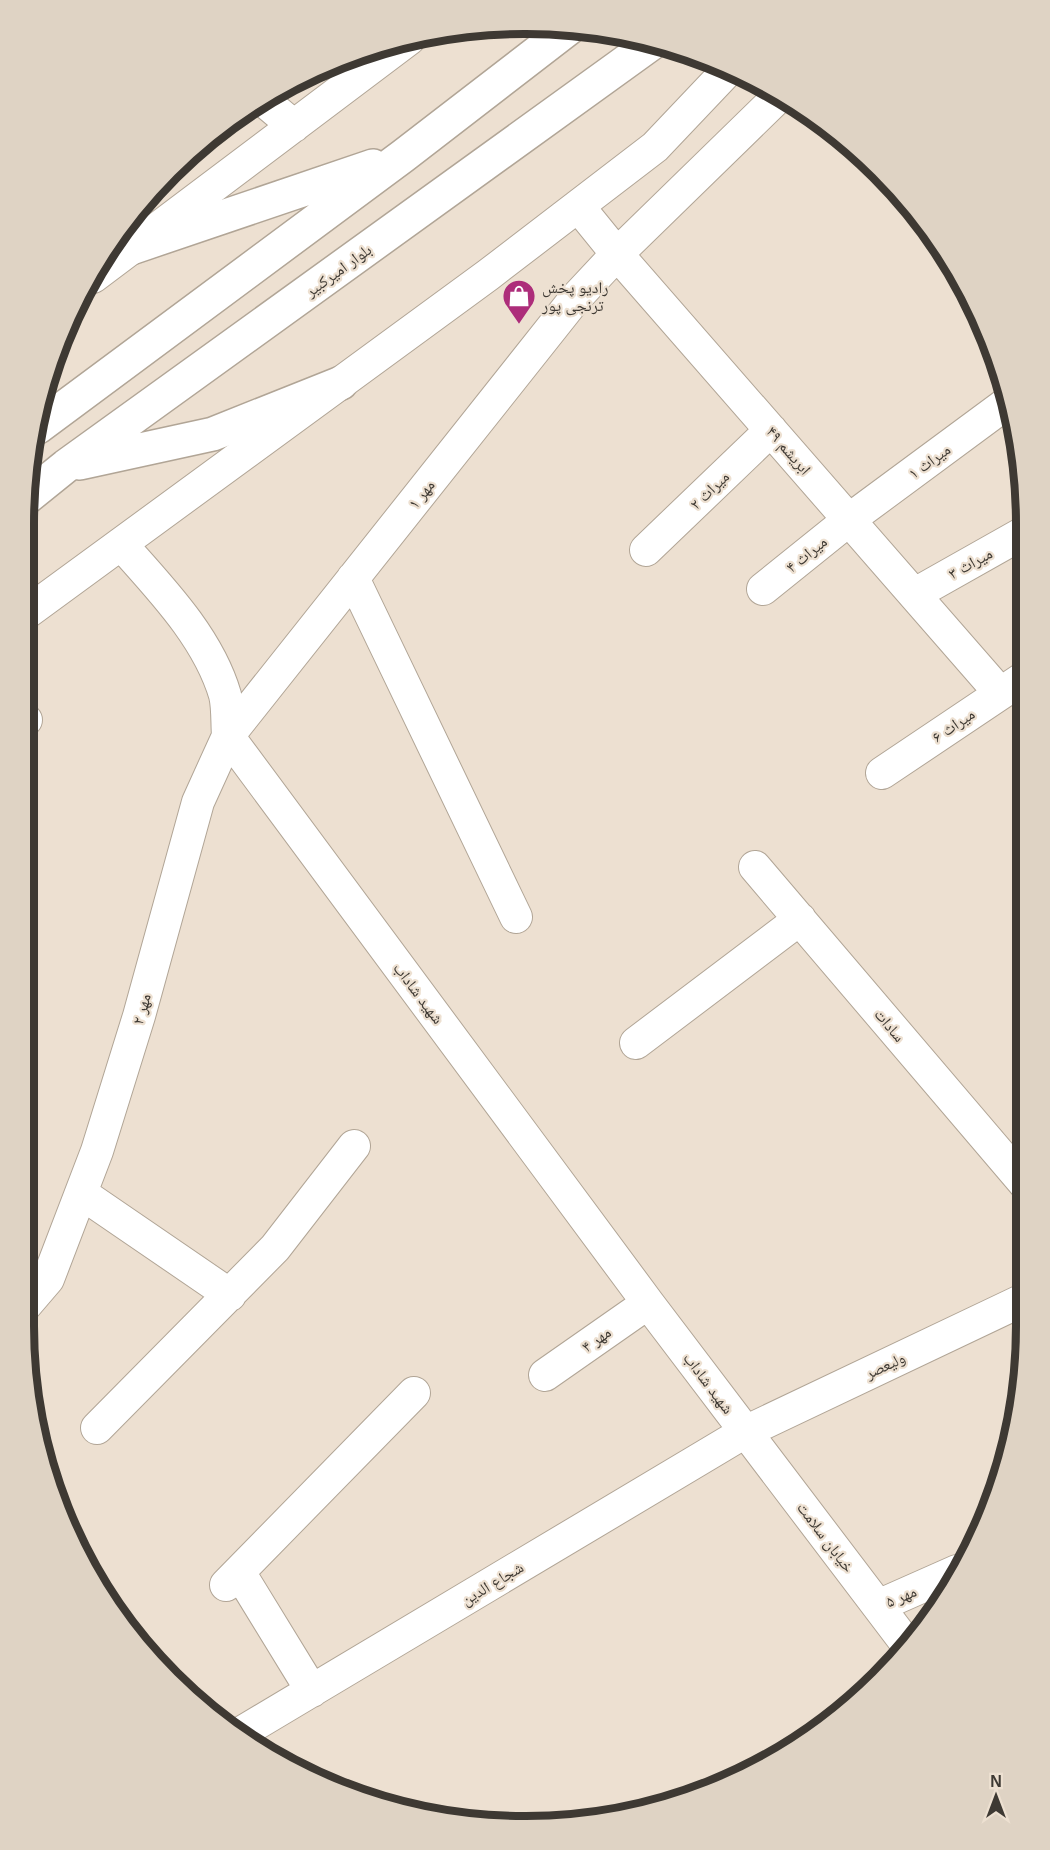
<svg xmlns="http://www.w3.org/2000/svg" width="1050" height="1850" font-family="Arial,'Noto Naskh Arabic',sans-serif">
  <rect width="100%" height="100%" fill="#ede0d1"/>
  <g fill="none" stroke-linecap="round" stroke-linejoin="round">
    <g stroke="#b1a596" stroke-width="34">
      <path id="minor" d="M263 100 294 126
        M578 206 617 254 1000 693
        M93 277 409 39
        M121 544C160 588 208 637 225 695 228 707 227 723 228 736L648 1303 906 1643
        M646 550 771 430
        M353 578 516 917
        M763 589 850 519 1007 403
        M915 594 1025 532
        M25 614 488 275 655 147 729 69
        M25 719 26 720
        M882 773 1025 677
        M755 867 1025 1184
        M636 1043 800 919
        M81 1193 230 1295
        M24 1307 48 1279 97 1151 139 1016 198 802 228 736 574 300 617 254 779 96
        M545 1375 648 1303
        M97 1428 275 1248 354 1146
        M239 1572 312 1691
        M226 1585 414 1393
        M878 1606 957 1571
        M239 1734 745 1432 1025 1299"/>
    </g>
    <g stroke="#b1a596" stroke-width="36">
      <path id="major" d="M131 248 373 166
        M38 427 403 156 569 28
        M80 463 213 434 341 383
        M25 499 66 466 652 43"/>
    </g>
    <use href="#minor" stroke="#fff" stroke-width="32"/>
    <use href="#major" stroke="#fff" stroke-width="33"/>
  </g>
  <defs>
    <g id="shop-pin" transform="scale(1.725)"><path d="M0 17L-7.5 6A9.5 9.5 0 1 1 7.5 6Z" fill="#ad2d7a" stroke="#ede0d1"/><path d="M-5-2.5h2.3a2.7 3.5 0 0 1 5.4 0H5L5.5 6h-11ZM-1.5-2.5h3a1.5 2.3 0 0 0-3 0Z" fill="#fff"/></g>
  </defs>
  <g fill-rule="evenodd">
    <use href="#shop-pin" x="519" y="296"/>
  </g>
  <g text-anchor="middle" stroke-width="4.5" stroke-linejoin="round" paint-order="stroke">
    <g font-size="16" fill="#3e3933" stroke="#ede0d1">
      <text transform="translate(338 270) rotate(-36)" y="6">بلوار امیرکبیر</text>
      <text transform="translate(789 450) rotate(49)" y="6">ابریشم ۴۹</text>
      <text transform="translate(929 461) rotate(-36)" y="6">میراث ۱</text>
      <text transform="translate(709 490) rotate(-44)" y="6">میراث ۲</text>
      <text transform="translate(421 494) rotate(-52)" y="6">مهر ۱</text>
      <text transform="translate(806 554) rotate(-39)" y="6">میراث ۴</text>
      <text transform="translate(970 563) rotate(-29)" y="6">میراث ۳</text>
      <text transform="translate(953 725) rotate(-34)" y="6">میراث ۶</text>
      <text transform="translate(419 993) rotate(53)" y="6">شهید شاداب</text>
      <text transform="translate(141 1009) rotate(-74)" y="6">مهر ۲</text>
      <text transform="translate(890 1025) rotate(50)" y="6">سادات</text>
      <text transform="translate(596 1339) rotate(-35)" y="6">مهر ۴</text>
      <text transform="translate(885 1365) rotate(-25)" y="6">ولیعصر</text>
      <text transform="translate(709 1383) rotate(53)" y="6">شهید شاداب</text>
      <text transform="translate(826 1537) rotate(53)" y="6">خیابان سلامت</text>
      <text transform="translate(492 1583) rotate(-31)" y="6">شجاع الدین</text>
      <text transform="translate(901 1596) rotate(-23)" y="6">مهر ۵</text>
    </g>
    <g font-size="16" fill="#3e3933" stroke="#ede0d1" text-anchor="start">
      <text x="542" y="293">رادیو پخش<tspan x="542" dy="18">ترنجی پور</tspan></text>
    </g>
  </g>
  <path d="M0 0H1050V1850H0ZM524 34H526A490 490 0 0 1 1016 524V1326A490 490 0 0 1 526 1816H524A490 490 0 0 1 34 1326V524A490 490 0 0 1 524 34Z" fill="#dfd3c4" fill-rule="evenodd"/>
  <path fill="none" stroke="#3e3933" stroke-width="8" d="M524 34H526A490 490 0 0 1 1016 524V1326A490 490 0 0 1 526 1816H524A490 490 0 0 1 34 1326V524A490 490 0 0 1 524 34Z"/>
  <g transform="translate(996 1796)" stroke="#ede0d1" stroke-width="4.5" paint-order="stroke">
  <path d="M0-4.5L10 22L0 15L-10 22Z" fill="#3e3933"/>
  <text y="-9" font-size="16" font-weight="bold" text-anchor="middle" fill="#3e3933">N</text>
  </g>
</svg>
